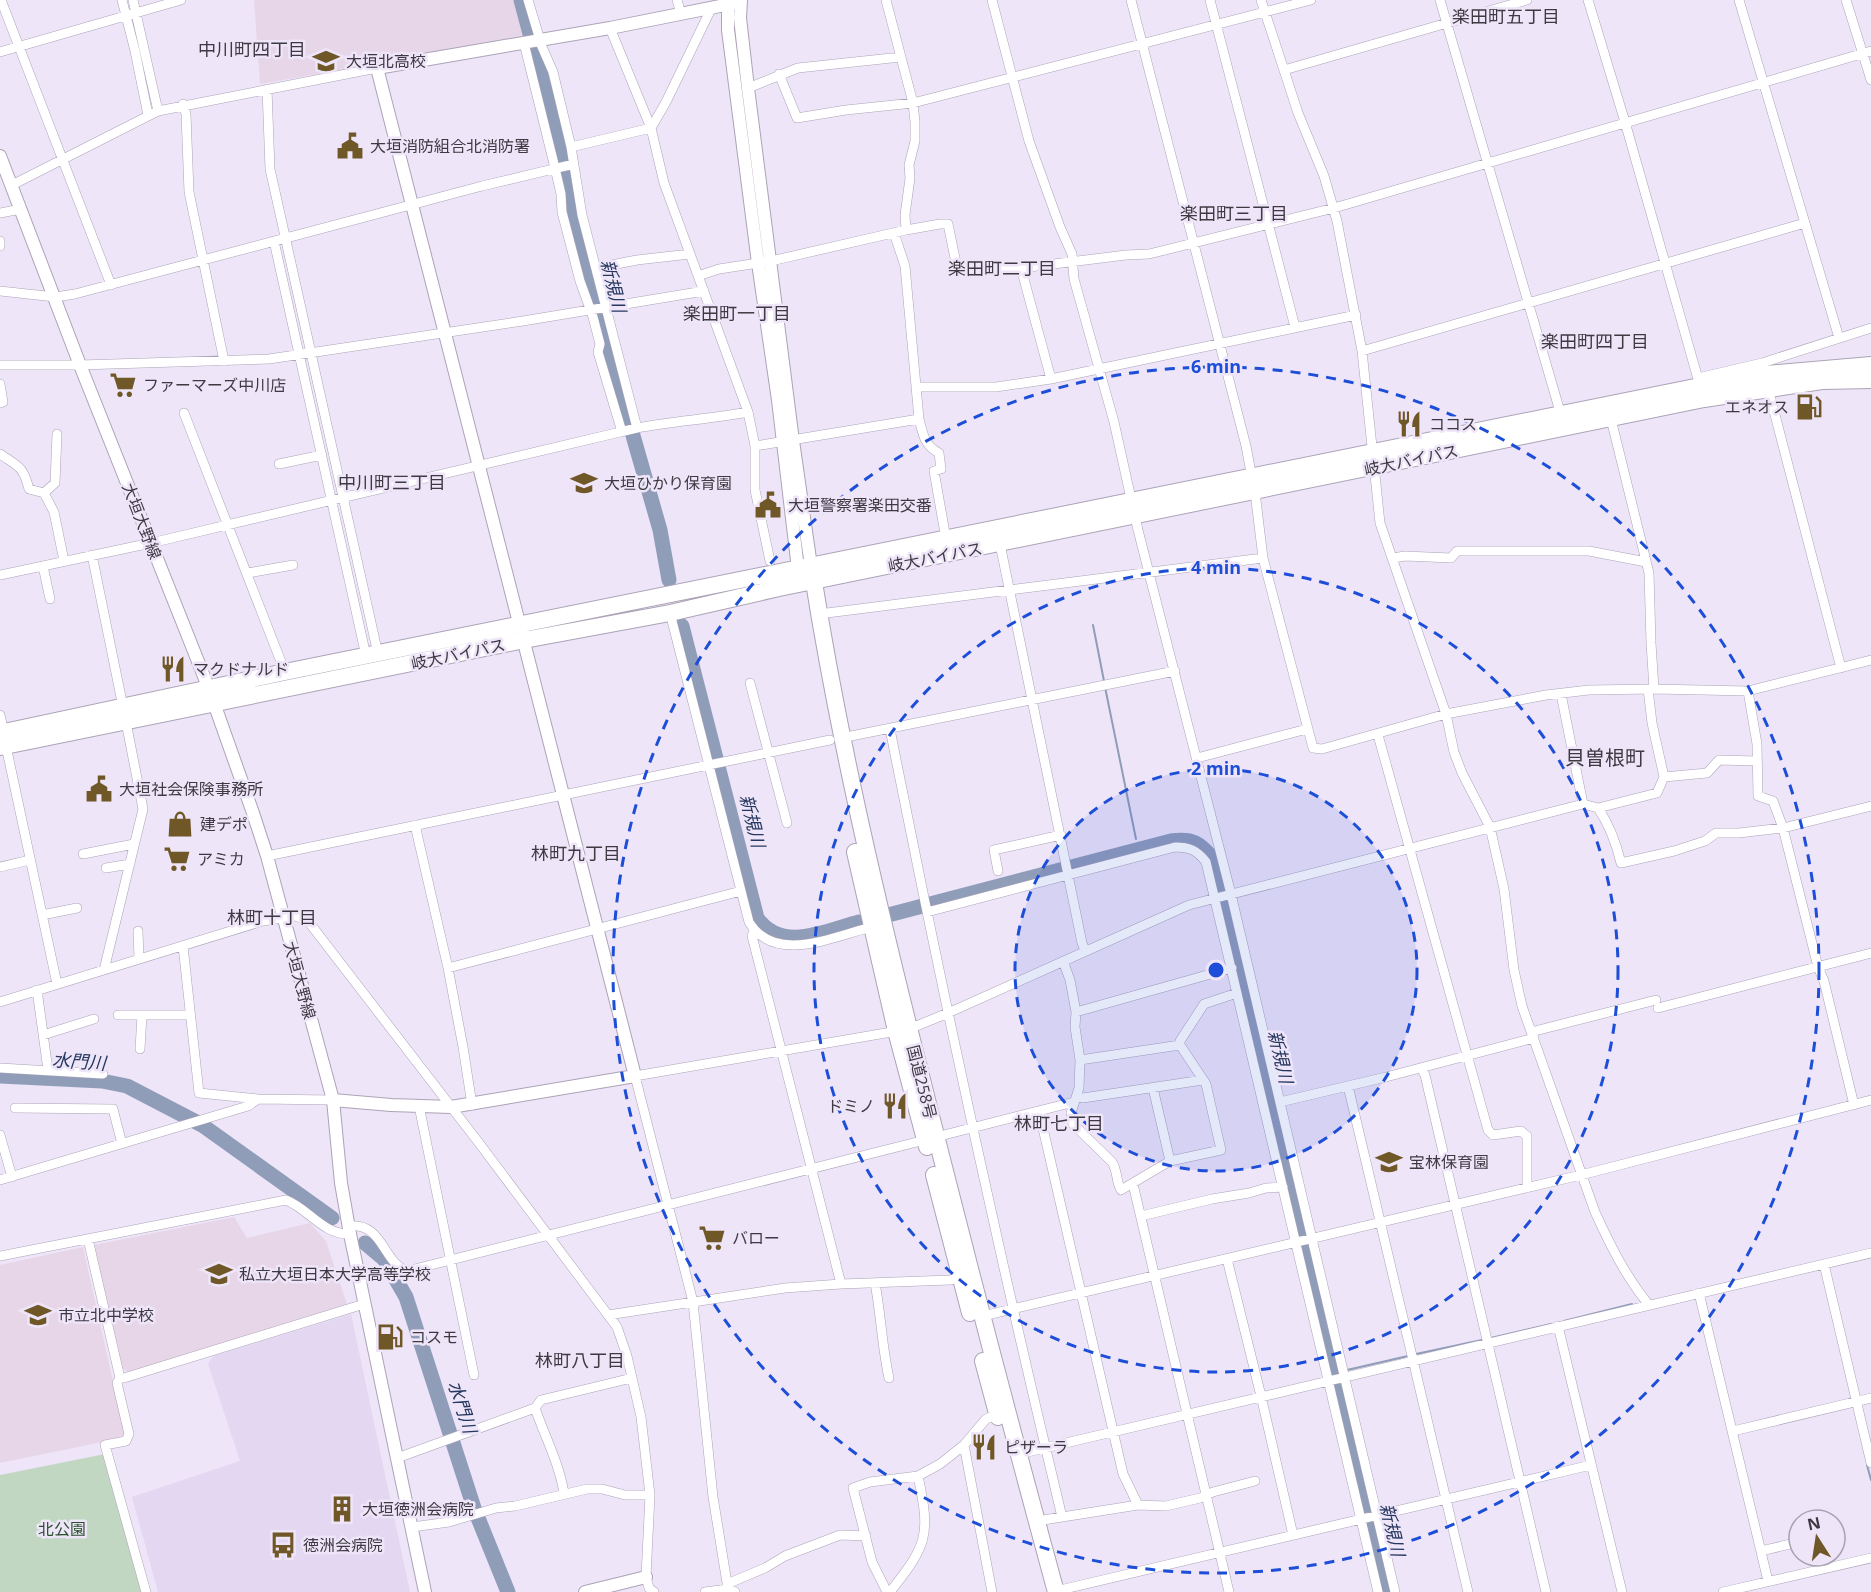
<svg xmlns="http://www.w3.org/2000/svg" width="1871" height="1592" font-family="'Open Sans','Noto Sans JP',sans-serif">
  <rect width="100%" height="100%" fill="#eee5f9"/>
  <path fill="#e4d7f2" d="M351 1314 410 1592H158L132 1497 240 1461 208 1364 213 1356Z"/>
  <path fill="#e7d6e8" d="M254 0H515L524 38 260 84Z
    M234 1217 247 1238 310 1223 326 1241 347 1304 128 1372 122 1368 94 1245Z
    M83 1247 125 1435 102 1442 0 1463V1265Z"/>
  <path fill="#c2d7c2" d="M105 1454 144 1592H0V1475Z"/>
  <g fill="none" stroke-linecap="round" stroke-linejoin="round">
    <path stroke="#909db9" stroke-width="2" d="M1093 625 1104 681
      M1105 687 1136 839
      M1137 846 1138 850
      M1564 1321 1632 1304
      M1491 1338 1551 1324
      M1416 1354 1482 1340
      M1347 1370 1408 1356
      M1867 1465 1871 1480"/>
    <path stroke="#909db9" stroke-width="15" d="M521 0 566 169 573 213 614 369 660 530 669 580
      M682 626 757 918C782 953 825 931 859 922
      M892 914 1171 841C1193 838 1200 843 1214 860L1349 1430 1350 1450 1387 1592
      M0 1076 102 1081 127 1086 202 1125 332 1218
      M365 1243 384 1259 406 1297 474 1508 508 1592"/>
    <g stroke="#aca3b7" stroke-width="10">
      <path id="street" d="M1 0 111 285
        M122 0 135 51 148 115
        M133 0 158 111
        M528 0 540 40
        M677 0 681 14
        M886 0 913 103 915 122V141L909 165 910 178 905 215 906 230
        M992 0 1029 141 1060 227 1072 254 1074 279 1114 422 1138 530 1231 894 1395 1592
        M1131 0 1246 446 1252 478
        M1210 0 1295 327
        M1261 0 1298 113 1324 176 1337 221 1362 351 1380 523 1446 714 1454 752 1462 773 1490 827 1504 889 1514 970 1522 1006 1595 1212C1610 1245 1626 1277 1649 1305
        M1440 0 1561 415
        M1588 0 1625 122 1700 386
        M1739 0 1839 338
        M1846 0 1871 80
        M610 28 651 128 664 183 748 412 755 446V490L770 561
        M539 40 553 72 571 147 582 215 637 428
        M524 43 555 168 561 194 562 212 580 281 593 317 600 344 598 352 622 432
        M0 52 181 0
        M1284 70 1527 0
        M779 74 797 118 846 110 913 103 1311 0
        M748 88 798 68 901 57
        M267 89 270 169 378 654
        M183 104 186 114 189 192 224 361
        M571 147 651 128 666 102 711 9
        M12 185 158 111 377 68
        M0 213 21 209
        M894 233 905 266 919 419C923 434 924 445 939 453L941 469 934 471 946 539
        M0 241V246
        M274 241 366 656
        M596 268 637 260 690 254
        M1021 268 1126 255 1149 254 1334 208 1871 51
        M698 276 719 269 771 261 906 230 940 224H948L956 263 960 269 1021 268 1051 379
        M0 291 55 297 75 294 482 186 574 164
        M1362 351 1805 223
        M0 365H80L269 359 523 321 704 291
        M1698 378 1762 363 1871 328
        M0 384 3 402 0 403
        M918 387H996L1051 379 1356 315
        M1768 388 1841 668
        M184 413 285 672
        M1611 419 1649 573 1651 643 1654 689
        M755 446 919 419
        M0 454C19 467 23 466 29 489L44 493 54 512 64 561
        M279 464 322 455
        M1255 492 1263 558 1313 748 1322 749 1446 714 1546 695 1589 690 1654 689 1748 691 1871 660
        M44 493 55 483 57 434
        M1000 544 1082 943 1085 950
        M92 555 123 707
        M1393 558 1405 556 1451 558 1457 551H1589L1646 562
        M43 566 50 599
        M248 573 293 565
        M0 575 151 543 637 428C674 421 711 419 748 412
        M670 613 749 922C775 965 834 936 872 927
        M819 614 1263 558
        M750 683 787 823
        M1648 689 1652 723 1664 777 1707 773 1719 760 1757 761
        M1748 691 1757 744 1758 796 1773 801 1783 828 1818 967 1824 981 1854 1105
        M1561 694 1583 804
        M0 715 4 732
        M890 729C942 992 999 1255 1062 1517L1037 1521
        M1378 735 1488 1130 1493 1135 1521 1131 1527 1136V1188
        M841 738 1175 671
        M6 746 57 984
        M1197 758 1307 729
        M1598 808 1657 793 1664 777
        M415 825 448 968 463 1047 472 1105
        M83 854 134 844
        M267 856 830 740
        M0 867 30 860
        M106 868 130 864
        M998 871 994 850 1061 835
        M927 912 1175 847C1189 847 1197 850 1206 862L1378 1592
        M42 915 77 908
        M138 931 139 959
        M754 931 752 936 841 1284
        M183 946 199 1093 258 1099
        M1063 961 1070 980 1076 1012 1075 1027 1080 1060 1079 1088 1071 1113 1073 1124 1112 1162C1118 1171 1116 1183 1121 1190L1170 1161 1221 1150 1206 1084 1180 1045 1080 1060
        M448 968 741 891
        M104 970 143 809 126 722
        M37 990 48 1070
        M0 1002 263 921 296 916 308 921 479 1143 617 1327 627 1356 641 1417 650 1495 646 1577 649 1588 654 1592
        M1658 1008 1871 953
        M1076 1012 1232 968
        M118 1015H191
        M1531 1032 1656 1000
        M43 1035 94 1019
        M1180 1045V1041L1204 1004 1237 993
        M140 1049 142 1015
        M0 1068 103 1074
        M1421 1068 1425 1075 1546 1592
        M1348 1086 1468 1592
        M1153 1088 1170 1161
        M1077 1097 1083 1098 1203 1080
        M1280 1102 1386 1077 1534 1038
        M419 1106 474 1375
        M15 1108 113 1109 122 1144
        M1039 1111 1123 1474 1138 1505
        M0 1135 12 1177
        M936 1137 1074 1102
        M0 1180 248 1106 258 1099 333 1100
        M1133 1184 1229 1592
        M1141 1216 1212 1199 1249 1193 1266 1188 1283 1187
        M349 1226C384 1223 382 1262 407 1271L925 1140
        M88 1239 120 1378 117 1383 129 1434 126 1441 105 1445 146 1592
        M0 1256 286 1200C309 1209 323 1235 350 1234
        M1227 1259 1261 1396 1293 1535
        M1824 1264 1871 1463
        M875 1283C881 1315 882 1347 889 1378
        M1699 1293 1768 1581
        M608 1315 785 1288 841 1284 950 1280 960 1278
        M983 1316 1581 1175 1871 1100
        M1558 1326 1622 1592
        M120 1378H124L364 1304
        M535 1408C545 1437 559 1463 564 1493
        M1733 1431 1871 1398
        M964 1445 992 1592
        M1019 1454 1871 1253
        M397 1458 535 1408 541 1400 632 1378
        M1062 1517 1138 1505 1166 1506 1200 1498 1213 1492 1255 1481
        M412 1527 449 1522 496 1508 515 1506 587 1489H602L625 1495H650
        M1761 1551 1799 1542
        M727 1584 765 1568 785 1556 840 1535 866 1536
        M728 1589 713 1497 693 1302 635 1076 909 1029 948 1013 1189 905 1583 804 1598 808C1610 826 1616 842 1621 863L1674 851 1705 841 1716 833H1739L1783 828 1871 806
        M1056 1591 1591 1465
        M705 1592 728 1589 735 1592
        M887 1592 872 1562 853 1488 870 1482 918 1476 940 1464 964 1445 986 1419 1000 1413
        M890 1592C927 1545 931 1536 918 1476
        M1723 1592 1871 1558"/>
    </g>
    <g stroke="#aca3b7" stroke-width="14">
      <path id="secondary" d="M728 0V30L758 263 778 400 798 569
        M741 0 740 18 748 88 793 441 811 566
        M0 156 80 365 209 689 253 813 267 856 333 1100 341 1183 350 1234 425 1592
        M333 1100 391 1105 451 1107 635 1076 377 68 610 28 740 2
        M585 1592 646 1577"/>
    </g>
    <g stroke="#aca3b7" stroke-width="18">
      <path id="highway" d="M812 570C837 729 873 884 912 1040 958 1225 1006 1409 1056 1592
        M0 733 285 672 1700 386 1766 374 1871 365
        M0 747 524 640 670 613 779 588 1704 399 1822 381 1871 380
        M855 852 896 1031 927 1147
        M934 1175 970 1313
        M983 1361 998 1417"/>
    </g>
    <use href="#street" stroke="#fff" stroke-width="9"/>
    <use href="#secondary" stroke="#fff" stroke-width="12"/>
    <use href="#highway" stroke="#fff" stroke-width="16"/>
  </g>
  <circle cx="1216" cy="970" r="201" fill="#1d4ed8" fill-opacity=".12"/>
  <g fill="none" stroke="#1d4ed8" stroke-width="3" stroke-dasharray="10 8">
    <circle cx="1216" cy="970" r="201"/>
    <circle cx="1216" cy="970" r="402"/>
    <circle cx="1216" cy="970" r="603"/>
  </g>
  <defs>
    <g id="university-bare" transform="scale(2.07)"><path d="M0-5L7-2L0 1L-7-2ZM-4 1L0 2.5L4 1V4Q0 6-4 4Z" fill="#6f5727" stroke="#eee5f9" stroke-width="2.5" paint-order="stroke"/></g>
    <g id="civic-bare" transform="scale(2.07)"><path d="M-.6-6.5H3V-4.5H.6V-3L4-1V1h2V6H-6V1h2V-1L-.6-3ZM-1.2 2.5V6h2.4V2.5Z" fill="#6f5727" stroke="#eee5f9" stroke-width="2.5" paint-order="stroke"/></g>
    <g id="supermarket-bare" transform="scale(2.07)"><path d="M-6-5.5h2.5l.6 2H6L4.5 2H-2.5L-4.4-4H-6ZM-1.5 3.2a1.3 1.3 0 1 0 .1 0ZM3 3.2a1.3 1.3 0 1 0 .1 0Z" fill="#6f5727" stroke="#eee5f9" stroke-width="2.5" paint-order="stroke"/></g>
    <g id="fuel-bare" transform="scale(2.07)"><path d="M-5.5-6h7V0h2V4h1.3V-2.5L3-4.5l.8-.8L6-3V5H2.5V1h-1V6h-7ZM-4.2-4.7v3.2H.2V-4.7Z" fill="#6f5727" stroke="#eee5f9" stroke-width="2.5" paint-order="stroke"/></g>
    <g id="restaurant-bare" transform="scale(2.07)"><path d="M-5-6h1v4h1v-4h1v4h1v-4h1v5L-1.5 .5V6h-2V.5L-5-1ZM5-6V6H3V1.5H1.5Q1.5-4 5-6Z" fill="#6f5727" stroke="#eee5f9" stroke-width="2.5" paint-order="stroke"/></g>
    <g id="school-bare" transform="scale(2.07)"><path d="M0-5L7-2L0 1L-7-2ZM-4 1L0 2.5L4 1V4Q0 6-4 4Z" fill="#6f5727" stroke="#eee5f9" stroke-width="2.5" paint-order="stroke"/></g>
    <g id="shop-bare" transform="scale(2.07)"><path d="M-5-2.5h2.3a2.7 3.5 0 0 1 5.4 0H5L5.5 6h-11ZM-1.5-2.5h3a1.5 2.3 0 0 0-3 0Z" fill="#6f5727" stroke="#eee5f9" stroke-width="2.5" paint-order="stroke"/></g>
    <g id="building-bare" transform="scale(2.07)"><path d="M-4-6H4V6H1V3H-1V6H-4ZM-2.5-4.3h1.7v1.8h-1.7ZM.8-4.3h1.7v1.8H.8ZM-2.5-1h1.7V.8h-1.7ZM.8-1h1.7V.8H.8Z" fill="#6f5727" stroke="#eee5f9" stroke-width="2.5" paint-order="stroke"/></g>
    <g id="bus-bare" transform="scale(2.07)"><path d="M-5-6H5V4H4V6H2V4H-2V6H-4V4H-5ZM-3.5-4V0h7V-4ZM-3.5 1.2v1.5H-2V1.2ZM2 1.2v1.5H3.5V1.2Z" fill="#6f5727" stroke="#eee5f9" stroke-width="2.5" paint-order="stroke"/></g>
  </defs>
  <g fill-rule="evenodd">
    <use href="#university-bare" x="326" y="61"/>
    <use href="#civic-bare" x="350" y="146"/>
    <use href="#supermarket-bare" x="123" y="385"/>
    <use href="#fuel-bare" x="1809" y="407"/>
    <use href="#restaurant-bare" x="1409" y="424"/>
    <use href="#school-bare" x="584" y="483"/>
    <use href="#civic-bare" x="768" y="505"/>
    <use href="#restaurant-bare" x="173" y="669"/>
    <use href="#civic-bare" x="99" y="789"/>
    <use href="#shop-bare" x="180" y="824"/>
    <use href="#supermarket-bare" x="177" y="859"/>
    <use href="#restaurant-bare" x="895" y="1106"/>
    <use href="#school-bare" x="1389" y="1162"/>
    <use href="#supermarket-bare" x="712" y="1238"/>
    <use href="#school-bare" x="219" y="1274"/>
    <use href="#school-bare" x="38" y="1315"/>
    <use href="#fuel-bare" x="390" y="1337"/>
    <use href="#restaurant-bare" x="984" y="1447"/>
    <use href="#building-bare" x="342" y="1509"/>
    <use href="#bus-bare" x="283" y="1545"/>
  </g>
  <g text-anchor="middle" stroke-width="5" stroke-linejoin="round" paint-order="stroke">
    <g font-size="16" fill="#3e3a42" stroke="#eee5f9" text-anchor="start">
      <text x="346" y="67">大垣北高校</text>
      <text x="370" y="152">大垣消防組合北消防署</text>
      <text x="143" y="391">ファーマーズ中川店</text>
      <text x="1789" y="413" text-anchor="end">エネオス</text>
      <text x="1429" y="430">ココス</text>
      <text x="604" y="489">大垣ひかり保育園</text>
      <text x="788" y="511">大垣警察署楽田交番</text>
      <text x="193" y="675">マクドナルド</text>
      <text x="119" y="795">大垣社会保険事務所</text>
      <text x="200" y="830">建デポ</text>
      <text x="197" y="865">アミカ</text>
      <text x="875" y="1112" text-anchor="end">ドミノ</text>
      <text x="1409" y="1168">宝林保育園</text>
      <text x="732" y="1244">バロー</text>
      <text x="239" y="1280">私立大垣日本大学高等学校</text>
      <text x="58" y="1321">市立北中学校</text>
      <text x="410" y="1343">コスモ</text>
      <text x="1004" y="1453">ピザーラ</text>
      <text x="362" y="1515">大垣徳洲会病院</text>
      <text x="303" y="1551">徳洲会病院</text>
    </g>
    <g font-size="16" fill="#3e3a42" stroke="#eee5f9">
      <text transform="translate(1411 460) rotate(-12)" y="6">岐大バイパス</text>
      <text transform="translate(142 521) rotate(69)" y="6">大垣大野線</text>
      <text transform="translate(935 557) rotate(-11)" y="6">岐大バイパス</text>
      <text transform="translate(458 654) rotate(-12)" y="6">岐大バイパス</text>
      <text transform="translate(300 980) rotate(75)" y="6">大垣大野線</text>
      <text transform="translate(922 1082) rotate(76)" y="6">国道258号</text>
    </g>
    <g font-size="16" fill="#294f2b" stroke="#eee5f9">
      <text x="62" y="1535">北公園</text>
    </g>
    <g font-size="18" fill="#3e3a42" stroke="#eee5f9">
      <text x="1506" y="23">楽田町五丁目</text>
      <text x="252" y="56">中川町四丁目</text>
      <text x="1234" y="220">楽田町三丁目</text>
      <text x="1002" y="275">楽田町二丁目</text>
      <text x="737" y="320">楽田町一丁目</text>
      <text x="1595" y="348">楽田町四丁目</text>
      <text x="392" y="489">中川町三丁目</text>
      <text x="576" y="860">林町九丁目</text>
      <text x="272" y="924">林町十丁目</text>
      <text x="1059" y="1130">林町七丁目</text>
      <text x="580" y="1367">林町八丁目</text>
    </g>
    <g font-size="18" font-style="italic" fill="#26385f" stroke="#eee5f9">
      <text transform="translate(613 286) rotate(76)" y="6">新規川</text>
      <text transform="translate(752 821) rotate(76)" y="6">新規川</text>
      <text transform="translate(1280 1057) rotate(77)" y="6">新規川</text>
      <text transform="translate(79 1062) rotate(4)" y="6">水門川</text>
      <text transform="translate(462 1407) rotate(72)" y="6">水門川</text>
      <text transform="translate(1392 1530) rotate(77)" y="6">新規川</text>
    </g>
    <g font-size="20" fill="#3e3a42" stroke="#eee5f9">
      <text x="1605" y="765">貝曽根町</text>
    </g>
  </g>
  <circle cx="1216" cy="970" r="9" fill="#1d4ed8" stroke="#eee5f9" stroke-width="3"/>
  <g font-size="18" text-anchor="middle" font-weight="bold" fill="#1d4ed8" stroke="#eee5f9" stroke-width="5" stroke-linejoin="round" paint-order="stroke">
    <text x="1216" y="373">6 min</text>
    <text x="1216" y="574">4 min</text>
    <text x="1216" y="775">2 min</text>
  </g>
  <g transform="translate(1817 1538) rotate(348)"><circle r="28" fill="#eee5f9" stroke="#a8a1b0" stroke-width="1.5"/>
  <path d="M0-4.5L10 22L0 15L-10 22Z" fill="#6f5727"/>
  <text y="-9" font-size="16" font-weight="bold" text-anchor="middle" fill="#3e3a42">N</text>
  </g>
</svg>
